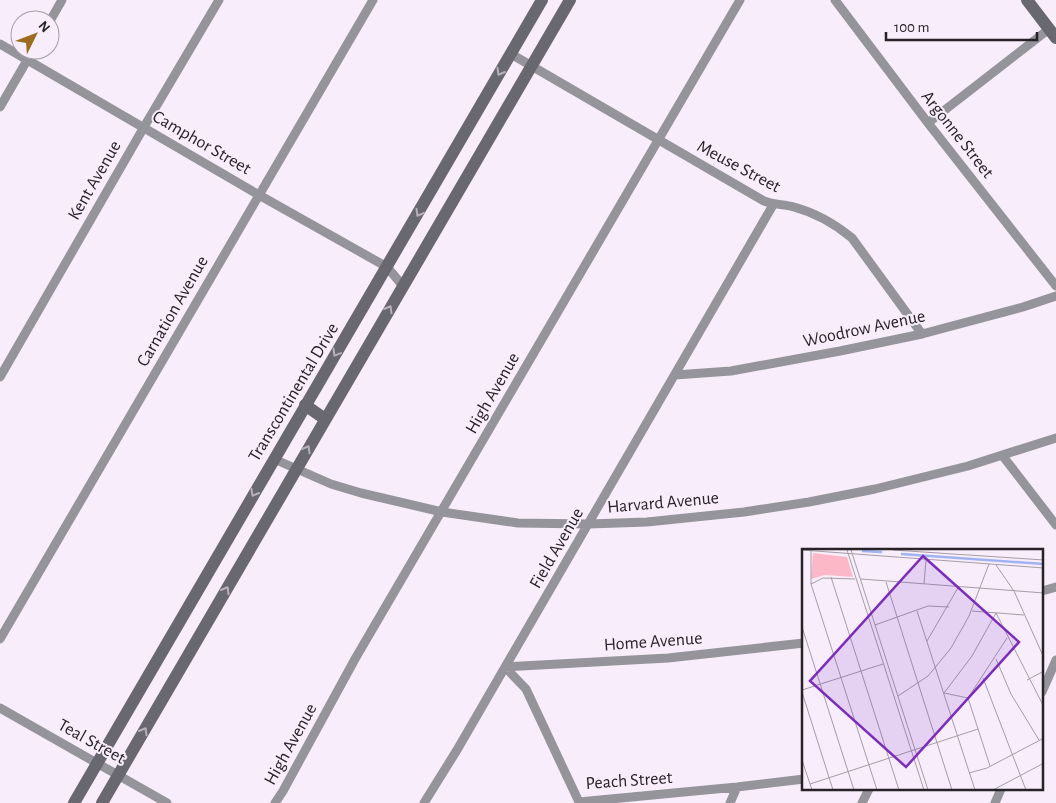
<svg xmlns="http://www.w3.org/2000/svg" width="1056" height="803" font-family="'Alegreya Sans',sans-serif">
  <rect width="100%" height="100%" fill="#f8eefb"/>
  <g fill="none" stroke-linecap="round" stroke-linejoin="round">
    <path stroke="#95949a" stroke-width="9" d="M835 0 928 123 1056 286
      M50 21 62 0
      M0 44 259 195 387 267 403 286
      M511 54 764 201C775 205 783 204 794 207 816 213 835 224 852 238L922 334
      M0 107 33 50
      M928 123 1049 29
      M675 375 731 371 840 351 922 334 1023 307 1056 296
      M0 377 144 127 219 0
      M1002 455 1056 525
      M274 459 331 484 361 493 442 512 518 523 589 524 647 522 744 512 809 502 875 489 968 466 1056 438
      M1042 591 1056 587
      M0 639 373 0
      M505 667 668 658 804 643
      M505 667 526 689 579 802
      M1042 692 1056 660
      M0 708 167 803
      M579 802 737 787 804 779
      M275 803 283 791 355 659 740 0
      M424 803 457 750 773 205
      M730 803 737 787
      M862 803 869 789
      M995 803 1001 789"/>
    <path stroke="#696770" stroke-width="12" d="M1027 0 1056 38
      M305 405 325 419
      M74 803 542 0
      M102 803 570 0"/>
  </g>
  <defs><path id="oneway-chevron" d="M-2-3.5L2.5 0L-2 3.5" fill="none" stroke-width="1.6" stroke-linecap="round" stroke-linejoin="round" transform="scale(1.25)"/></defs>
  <g stroke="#b8b1bc">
    <use href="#oneway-chevron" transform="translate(500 72) rotate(120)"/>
    <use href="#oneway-chevron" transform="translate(419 213) rotate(120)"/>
    <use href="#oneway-chevron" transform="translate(389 309) rotate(-60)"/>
    <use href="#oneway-chevron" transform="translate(336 353) rotate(121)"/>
    <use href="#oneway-chevron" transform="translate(307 449) rotate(-60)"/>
    <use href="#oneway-chevron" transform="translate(254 493) rotate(120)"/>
    <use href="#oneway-chevron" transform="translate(226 590) rotate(-60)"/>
    <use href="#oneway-chevron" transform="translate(144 731) rotate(-60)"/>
  </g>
  <g text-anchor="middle" stroke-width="4" stroke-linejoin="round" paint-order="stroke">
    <g font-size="18" fill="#262227" stroke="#f8eefb">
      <text transform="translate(958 134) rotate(52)" y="6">Argonne Street</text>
      <text transform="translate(202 142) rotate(30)" y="6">Camphor Street</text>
      <text transform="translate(739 166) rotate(28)" y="6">Meuse Street</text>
      <text transform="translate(94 180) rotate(-60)" y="6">Kent Avenue</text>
      <text transform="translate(172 311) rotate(-60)" y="6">Carnation Avenue</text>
      <text transform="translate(864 328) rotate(-12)" y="6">Woodrow Avenue</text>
      <text transform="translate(293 392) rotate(-59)" y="6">Transcontinental Drive</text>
      <text transform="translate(492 393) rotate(-60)" y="6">High Avenue</text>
      <text transform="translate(663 502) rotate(-5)" y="6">Harvard Avenue</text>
      <text transform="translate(556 548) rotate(-60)" y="6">Field Avenue</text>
      <text transform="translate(653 641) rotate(-4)" y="6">Home Avenue</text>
      <text transform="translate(92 741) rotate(29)" y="6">Teal Street</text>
      <text transform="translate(290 744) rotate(-61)" y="6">High Avenue</text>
      <text transform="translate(629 780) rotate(-4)" y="6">Peach Street</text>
    </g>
  </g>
  <g transform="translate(802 549)">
    <rect width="241" height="241" fill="#f8eefb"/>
    <path d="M11 4 45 8 51 28 23 26 9 30Z" fill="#fcb8c7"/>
    <path fill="none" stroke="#a0b3f1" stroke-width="2.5" d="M60 2 80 3M99 5 242 15"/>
    <path fill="none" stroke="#a49ca6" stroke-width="1" d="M0 1 242 19M45 1 122 241M49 1 126 241M91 1 242 11M9 2V35L75 241M194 16 212 42 242 109M29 28 97 241M59 30 242 44M84 33 150 241M9 35 21 29 53 30M122 35 124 11M115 62 173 241M170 62 222 66M194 64 242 158M73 76 126 57 147 58M0 78 52 241M125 92 157 37M194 110 209 145 237 191M181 129 224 241M225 131 242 122M0 141 81 115M0 143 31 241M142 144 170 107 194 64M142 144 166 149M96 147 126 127 149 99 167 67 187 15M166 149 205 89M166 149 188 217M0 211 10 241M167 224 185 219 242 189M8 235 176 180M191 241 242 214"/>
    <path fill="#7b2cbf" fill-opacity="0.15" stroke="#7b2cbf" stroke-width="2.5" d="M121 7 217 93 104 218 8 132Z"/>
    <rect width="241" height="241" fill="none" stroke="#262227" stroke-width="2.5"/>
  </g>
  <g transform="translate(35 35) rotate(48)"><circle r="24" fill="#f8eefb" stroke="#a49ca6"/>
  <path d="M0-4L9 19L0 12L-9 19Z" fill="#9b6c1e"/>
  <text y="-8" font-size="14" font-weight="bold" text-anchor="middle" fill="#262227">N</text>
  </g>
  <path d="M886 32v8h151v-8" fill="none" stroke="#262227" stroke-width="2.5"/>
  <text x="894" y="32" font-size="15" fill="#262227" stroke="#f8eefb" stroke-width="4" paint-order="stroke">100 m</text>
</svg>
